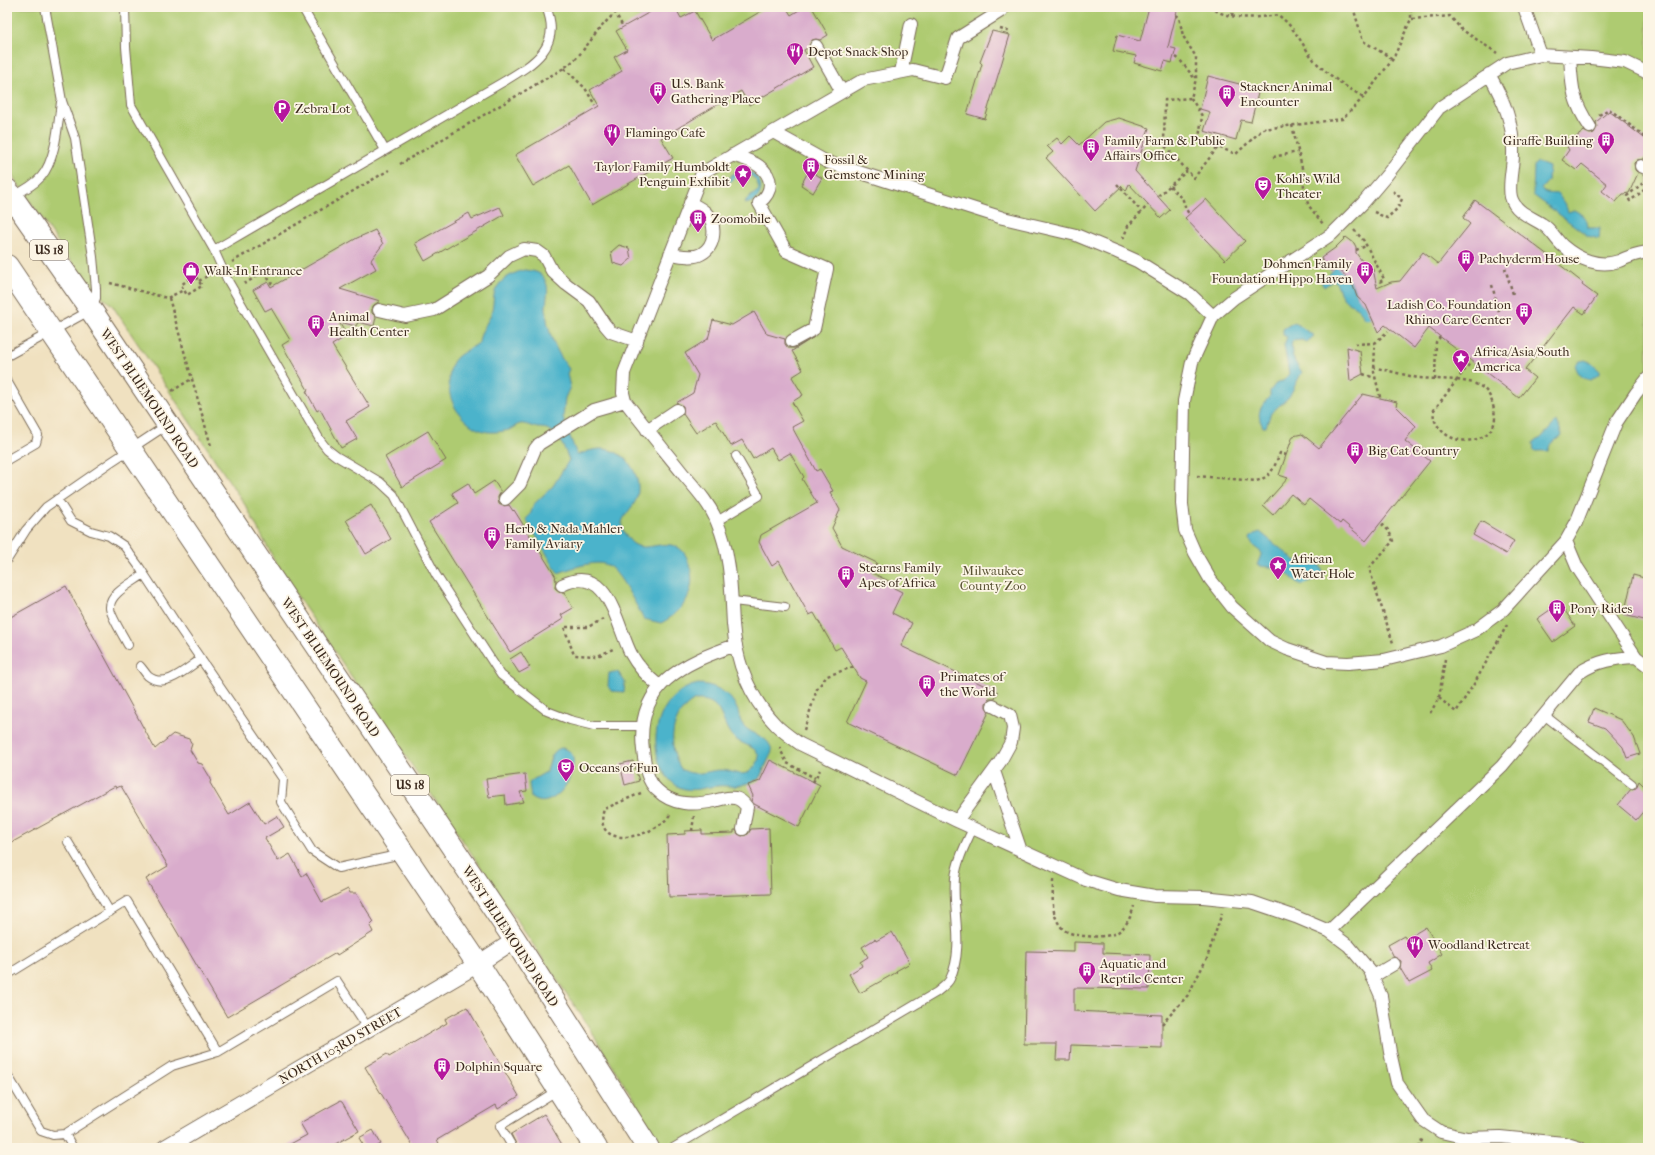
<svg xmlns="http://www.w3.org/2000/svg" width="1655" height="1155" font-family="'IM FELL French Canon',serif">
  <rect width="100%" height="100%" fill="#fcf5e5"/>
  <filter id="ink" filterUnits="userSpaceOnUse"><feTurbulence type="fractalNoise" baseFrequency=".025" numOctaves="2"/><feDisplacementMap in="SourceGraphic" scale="8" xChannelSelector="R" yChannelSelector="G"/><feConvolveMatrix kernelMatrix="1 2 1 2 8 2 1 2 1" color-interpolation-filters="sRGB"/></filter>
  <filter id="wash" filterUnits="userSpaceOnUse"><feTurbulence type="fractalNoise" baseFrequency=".012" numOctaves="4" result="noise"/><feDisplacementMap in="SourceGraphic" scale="16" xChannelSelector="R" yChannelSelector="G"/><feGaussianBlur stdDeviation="0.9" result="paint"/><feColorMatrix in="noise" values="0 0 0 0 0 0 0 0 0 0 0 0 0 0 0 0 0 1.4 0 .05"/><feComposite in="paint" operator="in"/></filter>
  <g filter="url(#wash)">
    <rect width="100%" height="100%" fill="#f0e1c0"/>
    <path fill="#aecb71" stroke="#747a48" d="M7 7H1648V1148H663L585 1021 293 590 277 565 247 508 112 305 86 283 7 168Z"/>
    <path fill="#4cb3cb" stroke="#446e74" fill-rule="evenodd" d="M1537 162 1549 167 1548 181 1541 189C1545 195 1551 193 1558 194L1566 206 1568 212 1574 210C1582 214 1588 219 1588 228H1600L1599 239 1588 236 1533 195 1534 166Z
      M744 170C766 174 767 202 744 204L746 200 759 190 757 182 751 175H737L730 182 728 180 732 174Z
      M1336 266 1352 283 1357 297 1366 305 1372 318 1367 319 1363 317C1361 306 1350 306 1344 299 1338 293 1340 286 1334 280L1324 287 1321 282 1328 278V276Z
      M524 270C532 271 541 271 545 280 550 289 546 298 546 308 546 329 556 352 569 369L567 374 570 387 565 398 563 418 577 455C584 453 592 449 600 449 624 448 643 474 637 497 635 506 623 515 622 523 621 528 624 533 627 537 641 558 659 538 677 547 684 550 687 557 689 564 698 589 684 612 661 623L644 619C637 607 619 570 607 565 595 559 570 569 558 573L526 519 530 515 534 504 553 486 569 460C565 450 559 433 547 429 544 428 541 428 538 428 532 427 525 423 520 424 516 425 513 428 509 430 505 431 499 432 494 432 471 434 449 408 449 386 449 356 457 357 479 343 480 331 487 324 491 314 493 309 493 301 494 295 497 281 510 274 524 270Z
      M1294 322 1314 336 1307 342 1302 340 1292 341C1290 354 1294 362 1302 372L1289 397 1271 413 1266 427H1263C1255 412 1261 407 1270 396V391L1277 382 1283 381 1289 374 1284 345 1287 337 1283 335V329Z
      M1585 360 1590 362 1599 370V374L1591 380C1582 379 1578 374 1575 365L1580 361Z
      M1557 421 1562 435 1550 445 1548 451H1534L1533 442 1541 438Z
      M1260 532 1296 561 1320 565 1324 575 1322 579 1315 578 1311 582 1302 585C1294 582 1290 574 1282 569 1276 566 1265 568 1257 565L1261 555V552C1256 548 1251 546 1250 538L1254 534Z
      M618 672 625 682 624 692 611 691 608 686 609 673Z
      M698 684C714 684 731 693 737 709 740 715 739 721 744 726 753 736 770 735 772 752L759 779C751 782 744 785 736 786 730 787 724 785 718 786 704 787 692 793 679 787 671 783 665 775 661 767 647 735 662 691 698 684ZM695 700C724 698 719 722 733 737 739 744 754 745 758 754 761 761 754 768 749 772 740 777 731 770 722 770 706 770 697 778 681 769 667 746 670 714 695 700Z
      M561 748C592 750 559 818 531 798L529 783 534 779 546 772C550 764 550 751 561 748Z"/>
    <g id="blocks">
      <path fill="#d9accc" d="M659 7H675L681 18 695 11 712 40 768 7H786L791 15 804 7H812L828 35 820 40 816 39 812 40 809 47 804 50 813 67 749 105 741 91 661 138 673 158 592 205 569 165 533 186 515 155 599 106 590 90 622 71 614 57 627 50 616 31Z
        M1149 7H1178L1168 47 1176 49 1172 63 1165 61 1162 71 1134 63 1136 56 1113 51 1117 35 1140 41Z
        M992 31 1010 35 985 119 967 114 982 64 980 62Z
        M1208 76 1259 89 1251 122 1241 120 1236 140 1204 131 1210 112 1200 109Z
        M1609 111 1648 141V151L1644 159 1637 160 1634 163 1635 170 1638 173 1629 193 1623 194 1616 202 1602 191 1607 184 1582 164 1576 170 1562 160 1569 150 1566 145 1584 131 1590 134 1594 133 1597 127 1596 122Z
        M1119 118 1149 128 1135 171 1170 210 1161 218 1129 184 1126 191 1122 186 1095 211 1046 158 1053 152 1047 146 1057 138 1062 144 1070 136 1079 145 1104 122Z
        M809 170 822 178 813 193 801 185Z
        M1206 199 1245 241 1225 260 1185 218Z
        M1475 200 1549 256 1583 283 1582 285 1597 296 1584 314 1574 307 1525 370 1535 378 1519 398 1429 328 1414 348 1385 325 1378 332 1366 305 1357 297 1352 283 1336 266 1331 271 1325 266 1321 258 1335 248 1346 237 1354 243 1356 247V253L1365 265 1373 269 1377 288 1391 282 1400 281 1423 252 1438 264 1470 224 1463 218Z
        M500 207 504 215 425 261 415 243 469 213 472 219Z
        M375 230 383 244 371 260 376 269 340 289 380 301 374 305 372 308V313L376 317 374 326 358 322 356 326 339 322 347 336 332 345 370 407 346 421 357 439 341 448 320 409 317 411 306 391 308 390 282 345 290 340 271 308 265 311 253 290 268 282 271 287 357 238Z
        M619 245 629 248 631 259 623 266 613 263 611 252Z
        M754 312 767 334 785 339V344L788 348H795L814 337 792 351 803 370 792 377 803 395 792 402 803 421 792 427 816 471 820 469 833 491 830 492 840 510 832 528 842 546 877 563 872 573 893 583 892 587 902 592 892 613 912 623 901 646 998 692 995 699H989L986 703V707L989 712 958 775 847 722 866 681 860 678 841 647 835 650 814 613 809 615 779 561 772 566 759 542 761 535 817 503 802 479 804 477 790 453 778 460 771 448 753 459 742 440 731 446 716 421 696 433 683 414V406L676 403 693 393 698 375 685 353 708 339 713 320 732 325Z
        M1347 347 1360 351 1363 374 1350 381Z
        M1363 394 1397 402 1396 406 1416 426 1405 441 1430 461 1366 541 1342 521 1340 524 1309 499 1304 505 1291 494 1273 515 1263 506 1288 478 1279 475 1293 436 1302 434 1319 448Z
        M428 431 446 460 402 487 385 457Z
        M494 481 501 492 498 497 499 504 503 506 509 505 513 511 514 510 556 577 555 578 556 580 555 588 560 592H564L573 608 561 615 563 619 510 652 429 522 458 503 452 493 468 483 474 494Z
        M371 505 391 539 366 554 346 520Z
        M1481 521 1514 541 1506 554 1473 535Z
        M1633 575 1648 579V621L1624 615Z
        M66 586 155 749 173 734 189 739 192 744 190 750 198 763 202 764 211 779 210 783 229 815 250 802 264 824 277 816 284 827 265 838 278 861 290 854 302 876 306 873 322 902 348 889 350 893H356L374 922 370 926 373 932 337 955 336 953 227 1017 146 879 168 866 121 786 116 788 115 786 7 845V619Z
        M1560 603 1575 626 1553 642 1537 619Z
        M521 652 530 667 519 673 510 659Z
        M1594 708 1621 720 1634 737 1640 754 1627 758 1623 747 1605 728 1589 722Z
        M770 760 820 785 799 827 754 804 751 800 753 796 748 785 760 781Z
        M633 761 639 781 625 785 620 764Z
        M525 774 527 791 520 792 524 802 506 805 505 795 489 797 486 779Z
        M1639 781 1648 790V806L1636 820 1618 805 1631 789 1636 788Z
        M769 828 771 894 669 897 667 835 685 834V831L702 830V834L734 833V830H736L738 834 742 836 748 834 751 829Z
        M1426 927 1442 954 1428 963 1432 971 1409 983 1400 968 1401 961 1394 957 1388 945 1404 936 1406 939Z
        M892 932 910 963 896 971 897 972 860 993 849 974 862 966 860 962 868 957 862 947 875 939 876 941Z
        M1074 942 1103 943V953L1150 955 1149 989 1074 988V1011L1162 1015V1048L1071 1045 1070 1060H1056L1057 1044H1024L1026 951 1074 952Z
        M467 1007 519 1096 498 1109 496 1105 437 1140 439 1143 431 1148H414L365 1067 387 1054 389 1057 447 1023 445 1019Z
        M340 1101 342 1102 359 1131 328 1148H283L307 1135 300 1123Z
        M544 1114 564 1148H518L511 1134Z
        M373 1130 381 1144 374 1148H365L359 1138Z"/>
    </g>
  </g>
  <g filter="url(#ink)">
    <use href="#blocks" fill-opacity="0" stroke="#7a6a57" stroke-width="1"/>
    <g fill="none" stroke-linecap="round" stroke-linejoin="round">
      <g stroke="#7a6a57" stroke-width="10">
        <path id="service" d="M125 7 126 47 131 105 214 250 227 279 320 440 327 449 336 456 380 482 394 495 436 575 501 675 547 711 570 720 594 726H643
          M302 7 385 150
          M13 196C23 191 34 185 41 177 56 160 58 124 61 102
          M214 250 503 82C533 64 563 47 546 7
          M7 356 91 310 96 298V289L93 257 75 138 62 101 45 7
          M7 381 38 435 36 443 7 460
          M57 499 71 521 91 531 109 536 124 546 138 565 176 623 283 779 281 802 312 851 338 868 402 854
          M717 521 759 496 736 456
          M7 560 26 530 46 507 111 462 167 425
          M733 601 785 607
          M128 645C124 637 110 615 110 608 109 593 134 582 144 574
          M140 666C143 669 145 673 148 676 165 690 186 669 201 659
          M1544 715 1632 784
          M68 842 110 912
          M7 975 127 901 218 1052
          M7 1074 41 1131 53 1135 65 1134
          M73 1148 65 1134 172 1066 218 1052 337 981 368 1028
          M513 1148 500 1126 558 1090
          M673 1148 937 992C941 988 948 984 950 979 965 947 952 911 955 878 957 860 966 844 973 828"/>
      </g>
      <g stroke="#7a6a57" stroke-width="14">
        <path id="pedestrian" d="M1003 7 1001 11 958 38 945 78 913 70 863 80 702 173 624 373 623 393 625 401C644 426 664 450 684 475 696 489 710 504 717 522 731 554 731 589 733 624 736 661 749 697 776 725 783 732 792 738 800 744L957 821 1086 880 1119 890 1155 896 1203 897 1252 902 1296 917 1329 931 1349 946 1370 971 1381 996 1390 1052 1397 1083 1423 1120 1441 1132 1467 1138 1500 1137 1564 1143 1580 1148
          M1524 7 1541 55
          M816 46 842 92
          M1570 57C1572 88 1572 100 1590 127
          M901 72 911 24
          M1648 73 1625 62 1591 58 1541 55 1507 63 1439 108 1386 176 1363 203 1332 234 1234 298 1213 316 1192 362 1184 401 1182 504 1185 530 1195 553 1210 579 1232 607 1270 641 1287 649 1326 662 1348 663 1384 660 1441 646 1476 630 1503 610 1566 541 1576 523 1616 423 1636 393 1648 378
          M1489 74C1504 101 1514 123 1513 155 1513 167 1508 185 1511 197 1515 212 1531 217 1542 224 1552 230 1555 239 1563 246 1578 259 1599 268 1619 261 1631 256 1635 254 1648 252
          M773 132 827 162 1003 218 1076 235 1117 252 1137 261 1190 294 1213 316
          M732 155C741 158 751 160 759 166 774 177 773 192 759 203L786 251 827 269 814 329 792 341
          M1641 166 1648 169
          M670 254C680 255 692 259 701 254 716 246 717 224 706 213 701 208 696 206 690 203
          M379 310 405 316 434 310 488 276 509 256 524 249 537 251 544 256 552 271 566 284 589 301 605 325 611 332 637 341
          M647 430 677 410
          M505 499 520 484 535 449 539 444 594 410 625 401
          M1566 541 1577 567 1636 657 1648 666
          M562 585C609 562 616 625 631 654 638 667 648 677 659 686
          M736 645C683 663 635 685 643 750 645 764 646 780 657 790 673 806 694 805 714 801 720 799 729 797 735 798 740 799 744 803 747 807L743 829
          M994 771 1021 851
          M957 821 1000 762 1011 742 1013 728 1010 715 993 706
          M1329 931 1502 766 1579 673C1596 661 1615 658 1636 657
          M1372 977 1394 964"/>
      </g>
      <g stroke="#7a6a57" stroke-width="18">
        <path id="minor" d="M165 1148 478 964 515 940"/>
      </g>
      <g stroke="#7a6a57" stroke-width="24">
        <path id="primary" d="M7 190 91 310 515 940 648 1148
          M7 266 478 964 596 1148"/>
      </g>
      <path stroke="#7a6a57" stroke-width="2.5" stroke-dasharray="3 3" stroke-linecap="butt" d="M591 7 615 12 623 27
        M1210 7C1229 21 1255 18 1278 15 1295 27 1302 45 1314 60 1325 73 1350 90 1364 97
        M1353 7 1363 41 1393 59
        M1176 15 1179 17 1183 36 1196 57V79L1191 98 1165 100 1164 145 1194 178 1218 147 1236 154 1263 129 1342 119 1364 97 1393 59 1411 19V7
        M1232 16 1234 7
        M1412 19 1450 16 1461 29 1497 53
        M1000 29 1011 32
        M1176 57 1180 60 1195 79
        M564 68 585 88 595 105
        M1191 98 1202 116 1199 138 1218 147
        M1599 115 1609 109 1648 139
        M1292 125 1302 168 1305 196 1309 206 1323 224
        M1273 157 1298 152
        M400 164 564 68C569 64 575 60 579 55 593 39 605 18 624 7
        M1643 183 1627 196 1630 201 1648 187
        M1117 184 1141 211
        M1170 186 1183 200 1186 209 1189 214
        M1158 196 1187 171
        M1374 212 1387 218 1398 208 1402 199 1392 190
        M1354 230 1364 241 1384 279 1377 284
        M1123 239 1128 226 1148 205
        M1356 250 1366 246
        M232 262 389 170
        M1505 268 1513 294
        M196 277 202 286 187 295 181 285 189 279Z
        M199 281 212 273
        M110 283 167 298 184 290
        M244 284 264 272 272 284
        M1492 285 1499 312
        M169 298 211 446
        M1465 320H1493
        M1355 344 1375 343
        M1373 367 1418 378 1457 380 1471 362
        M1363 374 1375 378
        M1435 380 1436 342 1440 337
        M1457 380C1479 383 1490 387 1494 410 1495 416 1496 422 1492 428 1481 444 1456 444 1443 432 1437 426 1432 419 1434 410Z
        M172 391 193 378
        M1380 397 1374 372 1375 343 1388 331
        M1197 476 1256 481C1272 477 1274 467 1280 453L1286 455
        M1382 524 1389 531 1393 541 1369 568 1393 643
        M603 619 588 627H564L574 655 598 656 613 649
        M1439 698 1456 712 1474 684 1507 625
        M1430 713 1439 698 1445 659
        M804 730 817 689 827 676 853 667
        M781 747 780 749 787 763 815 778
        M813 782 820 770
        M641 793 604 809C591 853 657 838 671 813
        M692 831 694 816
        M1053 880C1053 897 1050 914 1062 928 1070 938 1108 939 1118 932 1127 926 1131 916 1134 906
        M1162 1024 1188 995 1207 958 1222 913
        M1419 1148 1423 1137"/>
      <use href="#service" stroke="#fff" stroke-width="8"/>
      <use href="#pedestrian" stroke="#fff" stroke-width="12"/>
      <use href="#minor" stroke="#fff" stroke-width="16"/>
      <use href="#primary" stroke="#fff" stroke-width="22"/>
    </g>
  </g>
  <defs>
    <g id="restaurant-pin" transform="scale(0.9)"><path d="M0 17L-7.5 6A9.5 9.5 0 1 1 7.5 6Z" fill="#b5179e" stroke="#fcf5e5"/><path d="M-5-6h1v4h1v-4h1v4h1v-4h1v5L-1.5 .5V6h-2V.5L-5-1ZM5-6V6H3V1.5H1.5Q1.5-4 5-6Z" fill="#fff"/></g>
    <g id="building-pin" transform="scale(0.9)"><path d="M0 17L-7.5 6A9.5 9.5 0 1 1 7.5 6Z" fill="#b5179e" stroke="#fcf5e5"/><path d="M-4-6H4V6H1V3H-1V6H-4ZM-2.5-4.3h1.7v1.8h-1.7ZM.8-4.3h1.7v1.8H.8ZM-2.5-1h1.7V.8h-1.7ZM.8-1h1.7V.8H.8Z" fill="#fff"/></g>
    <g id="parking-pin" transform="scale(0.9)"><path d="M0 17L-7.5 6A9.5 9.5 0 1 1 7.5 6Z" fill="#b5179e" stroke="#fcf5e5"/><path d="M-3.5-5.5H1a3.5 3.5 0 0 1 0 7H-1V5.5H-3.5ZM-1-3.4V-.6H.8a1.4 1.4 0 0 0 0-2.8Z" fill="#fff"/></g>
    <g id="sight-pin" transform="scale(0.9)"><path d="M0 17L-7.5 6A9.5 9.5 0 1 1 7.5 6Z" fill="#b5179e" stroke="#fcf5e5"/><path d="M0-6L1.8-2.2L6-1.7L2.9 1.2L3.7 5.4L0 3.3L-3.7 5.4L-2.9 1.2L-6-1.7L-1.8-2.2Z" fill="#fff"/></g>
    <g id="theatre-pin" transform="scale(0.9)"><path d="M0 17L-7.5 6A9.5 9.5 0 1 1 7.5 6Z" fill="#b5179e" stroke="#fcf5e5"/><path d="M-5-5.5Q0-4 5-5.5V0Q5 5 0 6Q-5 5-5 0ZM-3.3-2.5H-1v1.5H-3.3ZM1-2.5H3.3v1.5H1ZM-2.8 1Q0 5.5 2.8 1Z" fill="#fff"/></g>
    <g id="shop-pin" transform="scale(0.9)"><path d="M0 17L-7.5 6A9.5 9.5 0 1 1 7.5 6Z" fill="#b5179e" stroke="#fcf5e5"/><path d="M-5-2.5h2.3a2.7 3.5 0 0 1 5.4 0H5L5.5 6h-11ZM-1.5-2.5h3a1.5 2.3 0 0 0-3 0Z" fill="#fff"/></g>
  </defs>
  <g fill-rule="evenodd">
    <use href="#restaurant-pin" x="795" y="51"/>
    <use href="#building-pin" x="658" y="90"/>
    <use href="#building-pin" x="1227" y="93"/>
    <use href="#parking-pin" x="282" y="108"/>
    <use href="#restaurant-pin" x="612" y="132"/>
    <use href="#building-pin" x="1606" y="140"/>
    <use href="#building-pin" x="1091" y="147"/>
    <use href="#building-pin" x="811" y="166"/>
    <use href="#sight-pin" x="743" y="173"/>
    <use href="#theatre-pin" x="1263" y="185"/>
    <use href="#building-pin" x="698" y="218"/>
    <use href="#building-pin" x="1466" y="258"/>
    <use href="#shop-pin" x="191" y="270"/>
    <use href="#building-pin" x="1365" y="270"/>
    <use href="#building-pin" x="1524" y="311"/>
    <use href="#building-pin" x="316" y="323"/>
    <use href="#sight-pin" x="1461" y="358"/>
    <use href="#building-pin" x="1355" y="450"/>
    <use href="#building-pin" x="492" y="535"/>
    <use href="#sight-pin" x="1278" y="565"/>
    <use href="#building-pin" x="846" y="574"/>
    <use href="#building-pin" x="1557" y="608"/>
    <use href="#building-pin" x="927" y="683"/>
    <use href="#theatre-pin" x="566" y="767"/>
    <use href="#restaurant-pin" x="1415" y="944"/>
    <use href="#building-pin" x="1087" y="970"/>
    <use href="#building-pin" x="442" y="1066"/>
  </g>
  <g text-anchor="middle" stroke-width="3.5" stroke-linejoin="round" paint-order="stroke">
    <g fill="#fcf5e5" stroke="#75675a" stroke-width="1">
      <rect x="30" y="240" width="38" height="20" rx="3"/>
      <rect x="391" y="775" width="38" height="20" rx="3"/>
    </g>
    <g font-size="12" font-weight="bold" fill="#3b2a1e">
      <text x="49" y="254">US 18</text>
      <text x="410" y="789">US 18</text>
    </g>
    <g font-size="13" fill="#3b2a1e" stroke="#fcf5e5" text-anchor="start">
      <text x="808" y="56">Depot Snack Shop</text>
      <text x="671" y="88">U.S. Bank<tspan x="671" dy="15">Gathering Place</tspan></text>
      <text x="1240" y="91">Stackner Animal<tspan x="1240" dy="15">Encounter</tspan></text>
      <text x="295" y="113">Zebra Lot</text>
      <text x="625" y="137">Flamingo Cafe</text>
      <text x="1104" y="145">Family Farm &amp; Public<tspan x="1104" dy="15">Affairs Office</tspan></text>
      <text x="1593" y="145" text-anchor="end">Giraffe Building</text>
      <text x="824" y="164">Fossil &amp;<tspan x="824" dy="15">Gemstone Mining</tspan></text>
      <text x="730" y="171" text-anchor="end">Taylor Family Humboldt<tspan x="730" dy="15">Penguin Exhibit</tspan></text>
      <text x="1276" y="183">Kohl's Wild<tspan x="1276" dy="15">Theater</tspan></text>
      <text x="711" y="223">Zoomobile</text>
      <text x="1479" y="263">Pachyderm House</text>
      <text x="1352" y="268" text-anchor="end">Dohmen Family<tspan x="1352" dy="15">Foundation Hippo Haven</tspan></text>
      <text x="204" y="275">Walk-In Entrance</text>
      <text x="1511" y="309" text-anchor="end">Ladish Co. Foundation<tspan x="1511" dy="15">Rhino Care Center</tspan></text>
      <text x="329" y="321">Animal<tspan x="329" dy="15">Health Center</tspan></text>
      <text x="1474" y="356">Africa/Asia/South<tspan x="1474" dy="15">America</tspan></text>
      <text x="1368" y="455">Big Cat Country</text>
      <text x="505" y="533">Herb &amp; Nada Mahler<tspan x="505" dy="15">Family Aviary</tspan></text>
      <text x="1291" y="563">African<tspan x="1291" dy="15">Water Hole</tspan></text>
      <text x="859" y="572">Stearns Family<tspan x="859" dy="15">Apes of Africa</tspan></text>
      <text x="1570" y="613">Pony Rides</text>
      <text x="940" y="681">Primates of<tspan x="940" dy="15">the World</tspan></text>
      <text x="579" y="772">Oceans of Fun</text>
      <text x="1428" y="949">Woodland Retreat</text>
      <text x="1100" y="968">Aquatic and<tspan x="1100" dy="15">Reptile Center</tspan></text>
      <text x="455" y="1071">Dolphin Square</text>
    </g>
    <g font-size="13" fill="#3b2a1e" stroke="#fcf5e5">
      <text transform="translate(150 398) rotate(56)" y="5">WEST BLUEMOUND ROAD</text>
      <text transform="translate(331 667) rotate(56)" y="5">WEST BLUEMOUND ROAD</text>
      <text transform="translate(511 936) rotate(57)" y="5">WEST BLUEMOUND ROAD</text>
      <text transform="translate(340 1045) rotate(-30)" y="5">NORTH 103RD STREET</text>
    </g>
    <g font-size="13" fill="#585233" stroke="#fcf5e5">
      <text x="993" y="575">Milwaukee<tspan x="993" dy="15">County Zoo</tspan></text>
    </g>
  </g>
  <rect width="1655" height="1155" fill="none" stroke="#fcf5e5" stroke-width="24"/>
</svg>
